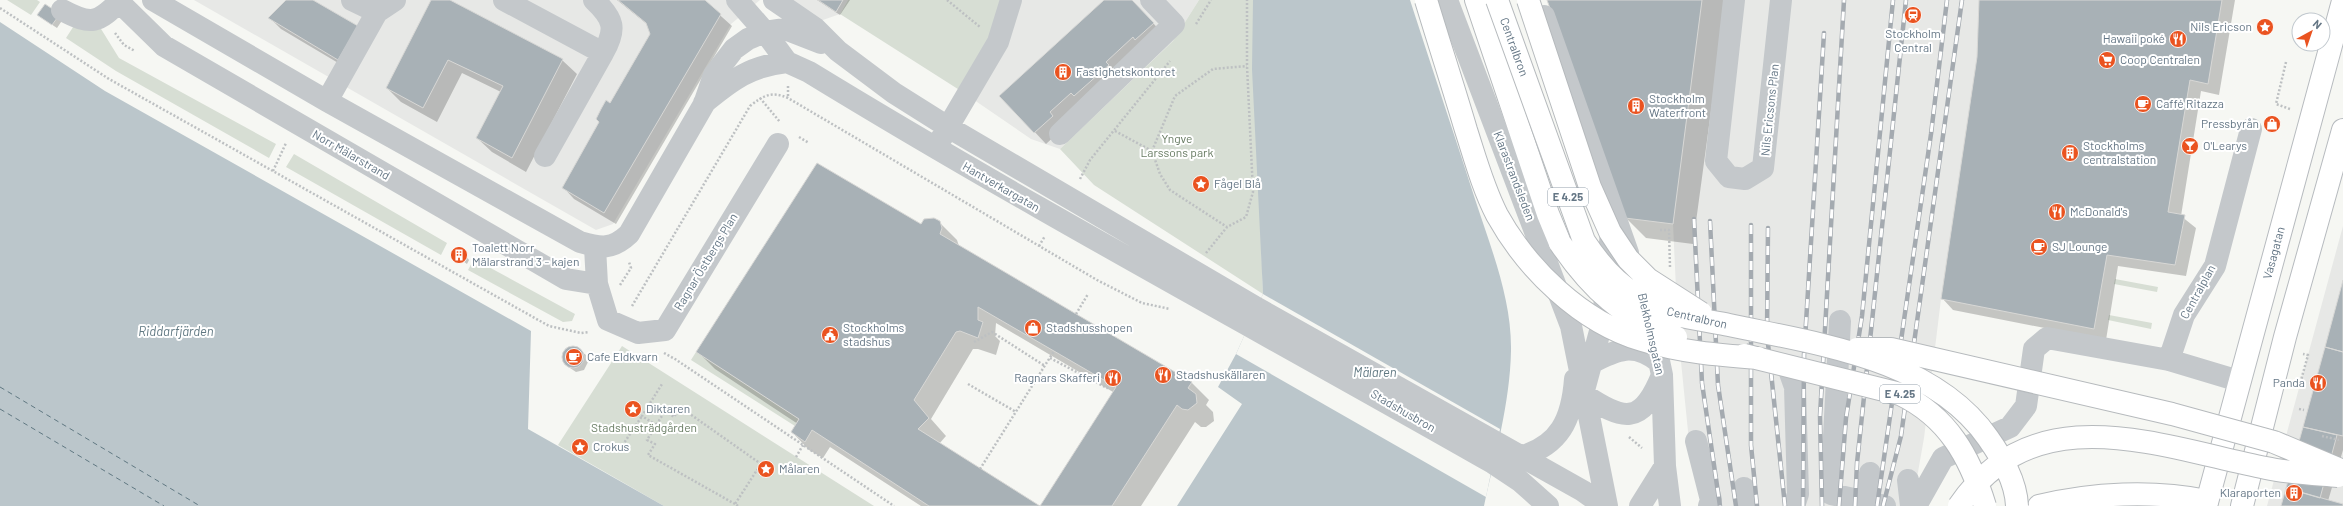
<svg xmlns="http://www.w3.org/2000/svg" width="2343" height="506" font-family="Barlow,sans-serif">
  <rect width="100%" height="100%" fill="#f6f7f3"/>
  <path fill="#e7e8e6" d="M194 0H760L731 24 613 224 596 230Z
    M788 0H848L840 14 820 21Z
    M1003 0H1199L1173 41 1060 149 1031 139 961 91Z
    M1697 0H1979L1977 57 1941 299 1924 438 1912 506H1705L1689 441 1678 332 1673 224Z
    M2343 226V506H2267Z"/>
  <path fill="#d7ded4" d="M7 0H37L40 2 31 15Z
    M848 0H1003L995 28 961 91 840 14Z
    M1199 0H1253L1263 294 1094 185 1060 149 1173 41Z
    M77 21 98 24 119 58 276 144 269 158 116 71 66 38Z
    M294 154 447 243 441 255 286 167Z
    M474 259 575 314 572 321 563 322 468 270Z
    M2115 279 2158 287 2157 292 2114 284Z
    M2109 315 2152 323 2151 329 2108 320Z
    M622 346 874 506H664L558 445Z
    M696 352 799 419 795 426 691 360Z"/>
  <path fill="#bbc6cb" d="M1253 0H1410C1431 65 1453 131 1474 196 1490 246 1512 298 1511 351 1510 403 1495 455 1484 506H1177L1242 404 1218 387 1236 354 1263 294 1252 69Z
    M0 22 105 91 531 331 528 429 664 506H0Z"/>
  <path fill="#f6f7f3" d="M1263 294 1500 429 1486 497 1236 354Z"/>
  <path fill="#0003" d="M288 0H312L350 70 281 29 270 18Z
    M432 0H447L562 60 577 74 526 172 492 152 477 138 501 92 462 73 437 122 401 102 387 88Z
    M617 0H703L732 26 616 224 574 199 563 187 651 34 648 25Z
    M817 0H850L840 15Z
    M1105 0H1132L1164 35 1046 144 1001 96Z
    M1548 0H1726L1693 244 1646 238 1625 217Z
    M1980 0H2235L2219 95 2201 91 2181 216 2196 228 2186 276 2118 266 2106 340 1953 310 1942 298 1978 57Z
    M42 18 63 19 57 28Z
    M939 222 957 240 959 246 1192 383 1209 400 1206 405 1213 412 1214 421 1206 427H1201L1195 422 1141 506H1041L1113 392 996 323 995 336 1000 341 996 355 978 349H973L931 419 946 436 939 444 1038 506H921L830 447 823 458 809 450 792 432 798 424 715 369 698 352 921 225Z
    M453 254 466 256 469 260 467 264Z
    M2343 284V450L2328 501 2343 506H2282Z
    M574 346 586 355 588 362 584 370 576 372 564 364 562 355 566 348Z"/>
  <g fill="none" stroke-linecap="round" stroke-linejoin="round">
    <path stroke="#607882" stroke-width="1" stroke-dasharray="5 4" stroke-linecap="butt" d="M0 387 200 506
      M0 409 164 506"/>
  </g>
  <path fill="#a8b1b6" stroke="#d8d8d6" d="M286 0H313L358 26 338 60 268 18Z
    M431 0H450L563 59 512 158 476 138 503 86 448 60 423 108 386 88Z
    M618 0H705L721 14 604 213 562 188 599 122 596 119 601 109 606 100 610 103 650 34 646 23Z
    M818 0H843L836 12Z
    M1104 0H1132L1154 23 1135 40 1133 37 1106 62 1109 65 1074 96 1071 93 1050 112 1053 116 1034 133 999 96Z
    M1547 0H1702L1673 224 1625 218Z
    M1979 0H2222L2208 84 2190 80 2168 212 2185 215 2175 265 2107 255 2094 329 1941 299 1977 57Z
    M45 4 60 14 52 25 37 15Z
    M817 163 921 224 924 219 934 218 940 221 942 228 940 234 1192 382 1188 388 1196 394 1197 403 1188 410 1182 409 1177 405 1112 506H1040L1116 387 978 307V320L983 322 978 338 960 331 956 332 914 400 929 418 918 429 1040 506H929L812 430 805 442 791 432 799 419 696 352Z
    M455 249 466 256 463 261 451 254Z
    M2343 280V352L2325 347Z
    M562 357a11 11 0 1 1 22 0a11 11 0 1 1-22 0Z
    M2325 347 2343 352V436L2303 427Z
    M2303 427 2337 435 2320 498 2286 488Z
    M2286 488 2343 504V506H2281Z"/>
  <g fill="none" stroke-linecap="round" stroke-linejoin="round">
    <g stroke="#b7bbbf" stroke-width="24">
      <path id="major" d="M2206 506 2343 1
        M2242 506 2285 337 2343 130"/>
    </g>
    <g stroke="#b6babd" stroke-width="24">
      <path id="highway" d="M1476 0 1548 214 1560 243
        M2039 506C2093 493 2153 490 2207 501"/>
    </g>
    <path stroke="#bdc0c2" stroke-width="2.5" stroke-dasharray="2 2" stroke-linecap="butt" d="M947 0 980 27
      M0 8 109 79 549 326 581 333 589 332
      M1196 24 1211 0
      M115 33 124 45 135 51
      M2286 62 2276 104 2290 109
      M788 86V98
      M760 98 780 122
      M1115 131 1152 151 1160 174 1170 190 1227 227
      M799 137 809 143
      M1152 151 1175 96 1213 69 1247 66
      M273 171 286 143
      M1080 179 1090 160 1170 61
      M1660 230H1669L1670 267
      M1039 246 1045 236
      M1206 253 1227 227 1246 217 1253 192 1247 66V0
      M620 285 631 268 629 262
      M632 306 750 106C764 95 772 91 788 98L1097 280 1142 303 1170 309
      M1076 314 1088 294
      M974 342 992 332 1045 366
      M664 353 675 359 894 506
      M1050 358 1107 388 1110 383
      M968 384 1016 412
      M2295 388 2300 384 2308 355 2303 354
      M2299 409 2304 410
      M656 425 642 416 662 384
      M1629 437 1642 448
      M618 452 642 416
      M796 457 803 445
      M980 469 1054 351
      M735 504 648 455 655 444 647 440 665 411 674 417 680 407 761 464 757 470
      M738 506 735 504 757 470 765 475"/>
    <path stroke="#c4c8cb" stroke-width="22" d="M153 0 327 101 580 242C601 248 612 250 629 234L704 104 714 75 734 49 748 39 765 32 785 29 821 43
      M352 0 377 12 395 0
      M504 0 603 53 545 156
      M594 0C614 19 617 29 603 53
      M737 0 765 32 787 62 809 72C1033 209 1265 333 1493 463L1520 481 1548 506
      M774 0 815 28 838 51 894 93 948 127 1257 308 1583 491 1604 506
      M1447 0 1571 326 1607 506
      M119 2 164 46 566 279 597 284
      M62 10C92 26 98 23 121 0
      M1544 16 1628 253
      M327 101 377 12
      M704 103C732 80 750 66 787 62
      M1060 134 1174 24 1151 0
      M941 139 998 42 1011 0
      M1612 221 1603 320 1583 394C1623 420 1641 427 1662 375
      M595 247 597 284 608 320 638 333 665 330 778 144
      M1840 321 1831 494 1885 506
      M2169 360 2184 315 2215 266 2251 129
      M1591 363C1618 349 1634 342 1659 362
      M1790 373 1795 387 1798 494 1794 506
      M1696 441 1711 500 1709 506
      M1519 457C1560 446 1572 419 1575 379
      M1665 466 1670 506
      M1908 480 1911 506
      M1744 488 1746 506
      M1866 501 1870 473
      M1640 506 1665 466 1662 375 1652 328
      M1916 506 1943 458 2010 427 2026 406 2034 349 2047 338 2169 360 2239 381"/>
    <use href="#major" stroke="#fff" stroke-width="22"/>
    <use href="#highway" stroke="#fff" stroke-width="22"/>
    <g stroke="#a4aab0" stroke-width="4.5">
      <path id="rail" d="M1694 219 1702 383 1720 506
        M1710 221 1718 385 1736 506
        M1751 225V445L1757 506
        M1768 228 1767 334 1785 506
        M1803 506 1804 355 1824 33
        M1822 506 1820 416 1844 0
        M1839 506 1846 418 1862 316 1893 0
        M1855 506 1857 463 1906 0
        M1877 506 1931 134 1947 0
        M1883 506 1901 436 1962 0"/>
    </g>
    <use href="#rail" stroke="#fff" stroke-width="3" stroke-dasharray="9" stroke-linecap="butt"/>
    <g stroke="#b6babd" stroke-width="24" stroke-linecap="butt">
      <path id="highway-bridge" d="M1426 0C1439 43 1453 86 1466 130 1475 158 1483 188 1497 215 1527 269 1581 322 1642 340 1680 352 1718 355 1758 358
        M1497 0 1584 241C1605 273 1624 291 1659 308 1675 317 1710 321 1729 325 1817 344 1932 358 1988 438 2002 458 2016 481 2017 506
        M1528 0 1590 187 1610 232 1628 259 1648 279 1701 313
        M1560 243C1592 290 1622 317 1676 337
        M1857 349H1891L2172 414 2274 442 2343 471
        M1744 355 1900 394C1948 417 1970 457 1985 506
        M1959 506C2035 394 2160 447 2266 468 2289 473 2314 474 2338 476"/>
    </g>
    <path stroke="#bdc0c2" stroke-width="2.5" stroke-dasharray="2 2" stroke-linecap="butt" d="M2322 436 2339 440"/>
    <path stroke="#c4c8cb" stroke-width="22" d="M1734 0 1716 161 1729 177 1745 179 1763 168 1781 0"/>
    <use href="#highway-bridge" stroke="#fff" stroke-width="22"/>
  </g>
  <defs>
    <g id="station-disc" transform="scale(0.9)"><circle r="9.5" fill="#ea5320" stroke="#fff"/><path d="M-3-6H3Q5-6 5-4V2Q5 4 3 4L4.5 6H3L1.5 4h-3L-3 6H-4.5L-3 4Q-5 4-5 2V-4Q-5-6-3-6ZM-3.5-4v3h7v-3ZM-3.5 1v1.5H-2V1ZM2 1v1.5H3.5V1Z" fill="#fff"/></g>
    <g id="sight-disc" transform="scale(0.9)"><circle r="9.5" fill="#ea5320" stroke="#fff"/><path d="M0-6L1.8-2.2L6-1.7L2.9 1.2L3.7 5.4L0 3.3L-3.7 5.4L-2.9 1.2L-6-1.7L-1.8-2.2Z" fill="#fff"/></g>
    <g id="restaurant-disc" transform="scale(0.9)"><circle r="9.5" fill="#ea5320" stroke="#fff"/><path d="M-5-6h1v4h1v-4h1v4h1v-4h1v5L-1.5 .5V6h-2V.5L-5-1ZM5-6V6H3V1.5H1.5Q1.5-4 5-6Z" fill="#fff"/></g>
    <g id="supermarket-disc" transform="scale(0.9)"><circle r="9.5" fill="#ea5320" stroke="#fff"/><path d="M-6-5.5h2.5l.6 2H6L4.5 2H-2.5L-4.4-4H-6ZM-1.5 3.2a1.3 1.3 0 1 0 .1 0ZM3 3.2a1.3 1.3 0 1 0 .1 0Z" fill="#fff"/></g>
    <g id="building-disc" transform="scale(0.9)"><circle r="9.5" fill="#ea5320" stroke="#fff"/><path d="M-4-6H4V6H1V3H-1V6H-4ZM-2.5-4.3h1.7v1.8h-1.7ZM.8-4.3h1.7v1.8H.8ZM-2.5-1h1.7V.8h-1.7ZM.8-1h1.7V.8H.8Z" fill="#fff"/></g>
    <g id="cafe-disc" transform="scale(0.9)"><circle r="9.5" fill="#ea5320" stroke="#fff"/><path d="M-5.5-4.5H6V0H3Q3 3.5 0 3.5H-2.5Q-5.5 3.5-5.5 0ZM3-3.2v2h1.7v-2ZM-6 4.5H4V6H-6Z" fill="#fff"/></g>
    <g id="shop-disc" transform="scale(0.9)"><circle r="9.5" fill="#ea5320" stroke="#fff"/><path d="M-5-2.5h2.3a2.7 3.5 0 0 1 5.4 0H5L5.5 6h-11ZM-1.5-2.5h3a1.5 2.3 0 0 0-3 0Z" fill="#fff"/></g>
    <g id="bar-disc" transform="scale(0.9)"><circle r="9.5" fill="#ea5320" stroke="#fff"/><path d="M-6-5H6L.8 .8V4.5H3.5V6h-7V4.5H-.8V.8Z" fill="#fff"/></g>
    <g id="civic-disc" transform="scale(0.9)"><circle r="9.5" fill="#ea5320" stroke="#fff"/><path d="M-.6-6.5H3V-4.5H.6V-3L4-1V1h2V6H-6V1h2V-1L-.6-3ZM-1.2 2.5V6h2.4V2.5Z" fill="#fff"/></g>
  </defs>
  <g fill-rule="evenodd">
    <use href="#station-disc" x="1913" y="15"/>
    <use href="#sight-disc" x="2265" y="27"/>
    <use href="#restaurant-disc" x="2178" y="39"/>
    <use href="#supermarket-disc" x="2107" y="60"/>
    <use href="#building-disc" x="1063" y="72"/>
    <use href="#cafe-disc" x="2143" y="104"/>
    <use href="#building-disc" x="1636" y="106"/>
    <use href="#shop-disc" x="2272" y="124"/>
    <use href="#bar-disc" x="2190" y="146"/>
    <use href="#building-disc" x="2070" y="153"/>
    <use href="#sight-disc" x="1201" y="184"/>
    <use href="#restaurant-disc" x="2057" y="212"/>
    <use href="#cafe-disc" x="2039" y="247"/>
    <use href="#building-disc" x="459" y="255"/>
    <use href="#shop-disc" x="1033" y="328"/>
    <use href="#civic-disc" x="830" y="335"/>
    <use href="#cafe-disc" x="574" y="357"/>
    <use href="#restaurant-disc" x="1163" y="375"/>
    <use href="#restaurant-disc" x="1113" y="378"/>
    <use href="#restaurant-disc" x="2318" y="383"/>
    <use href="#sight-disc" x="633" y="409"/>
    <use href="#sight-disc" x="580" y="447"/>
    <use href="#sight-disc" x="766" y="469"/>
    <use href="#building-disc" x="2294" y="493"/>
  </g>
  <g text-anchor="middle" stroke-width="4" stroke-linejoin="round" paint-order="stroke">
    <g fill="#fff" stroke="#929faa" stroke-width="1">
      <rect x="1548" y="188" width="40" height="18" rx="3"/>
      <rect x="1880" y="385" width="40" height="18" rx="3"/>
    </g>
    <g font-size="11" font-weight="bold" fill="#647685">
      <text x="1568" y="201">E 4.25</text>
      <text x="1900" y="398">E 4.25</text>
    </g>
    <g font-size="12" fill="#647685" stroke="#fff" text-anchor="start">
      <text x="2252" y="31" text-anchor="end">Nils Ericson</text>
      <text x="1913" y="38" text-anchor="middle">Stockholm<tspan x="1913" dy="14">Central</tspan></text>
      <text x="2165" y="43" text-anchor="end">Hawaii poké</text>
      <text x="2120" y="64">Coop Centralen</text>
      <text x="1076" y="76">Fastighetskontoret</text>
      <text x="1649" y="103">Stockholm<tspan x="1649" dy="14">Waterfront</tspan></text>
      <text x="2156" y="108">Caffé Ritazza</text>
      <text x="2259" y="128" text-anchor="end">Pressbyrån</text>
      <text x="2083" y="150">Stockholms<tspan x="2083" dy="14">centralstation</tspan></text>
      <text x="2203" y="150">O'Learys</text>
      <text x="1214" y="188">Fågel Blå</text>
      <text x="2070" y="216">McDonald's</text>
      <text x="2052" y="251">SJ Lounge</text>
      <text x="472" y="252">Toalett Norr<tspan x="472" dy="14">Mälarstrand 3 - kajen</tspan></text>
      <text x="843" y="332">Stockholms<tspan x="843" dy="14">stadshus</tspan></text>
      <text x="1046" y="332">Stadshusshopen</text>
      <text x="587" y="361">Cafe Eldkvarn</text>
      <text x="1176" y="379">Stadshuskällaren</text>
      <text x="1100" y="382" text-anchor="end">Ragnars Skafferi</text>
      <text x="2305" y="387" text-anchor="end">Panda</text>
      <text x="646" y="413">Diktaren</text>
      <text x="593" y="451">Crokus</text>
      <text x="779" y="473">Målaren</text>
      <text x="2281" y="497" text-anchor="end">Klaraporten</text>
    </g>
    <g font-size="12" fill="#647685" stroke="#fff">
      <text transform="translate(1514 47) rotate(70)" y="4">Centralbron</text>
      <text transform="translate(1770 110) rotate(-84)" y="4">Nils Ericsons Plan</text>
      <text transform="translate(351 155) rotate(30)" y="4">Norr Mälarstrand</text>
      <text transform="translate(1514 176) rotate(69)" y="4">Klarastrandsleden</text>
      <text transform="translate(1001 187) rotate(30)" y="4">Hantverkargatan</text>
      <text transform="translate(2274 253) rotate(-75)" y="4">Vasagatan</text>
      <text transform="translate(706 262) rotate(-59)" y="4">Ragnar Östbergs Plan</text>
      <text transform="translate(2198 292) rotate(-61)" y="4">Centralplan</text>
      <text transform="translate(1697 318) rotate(13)" y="4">Centralbron</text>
      <text transform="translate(1651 334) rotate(77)" y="4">Blekholmsgatan</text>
      <text transform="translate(1403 411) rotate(30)" y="4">Stadshusbron</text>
    </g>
    <g font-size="12" fill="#687c63" stroke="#fff">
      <text x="1177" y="143">Yngve<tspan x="1177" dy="14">Larssons park</tspan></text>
      <text x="644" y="432">Stadshusträdgården</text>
    </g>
    <g font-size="13" font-style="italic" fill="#607882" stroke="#fff">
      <text x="176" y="336">Riddarfjärden</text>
      <text x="1375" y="377">Mälaren</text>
    </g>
  </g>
  <g transform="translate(2311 32) rotate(40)"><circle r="19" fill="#ffffff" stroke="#c1c8ce"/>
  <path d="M0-3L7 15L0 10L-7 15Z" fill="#ea5320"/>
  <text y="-6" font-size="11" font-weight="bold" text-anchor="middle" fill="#647685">N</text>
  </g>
</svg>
